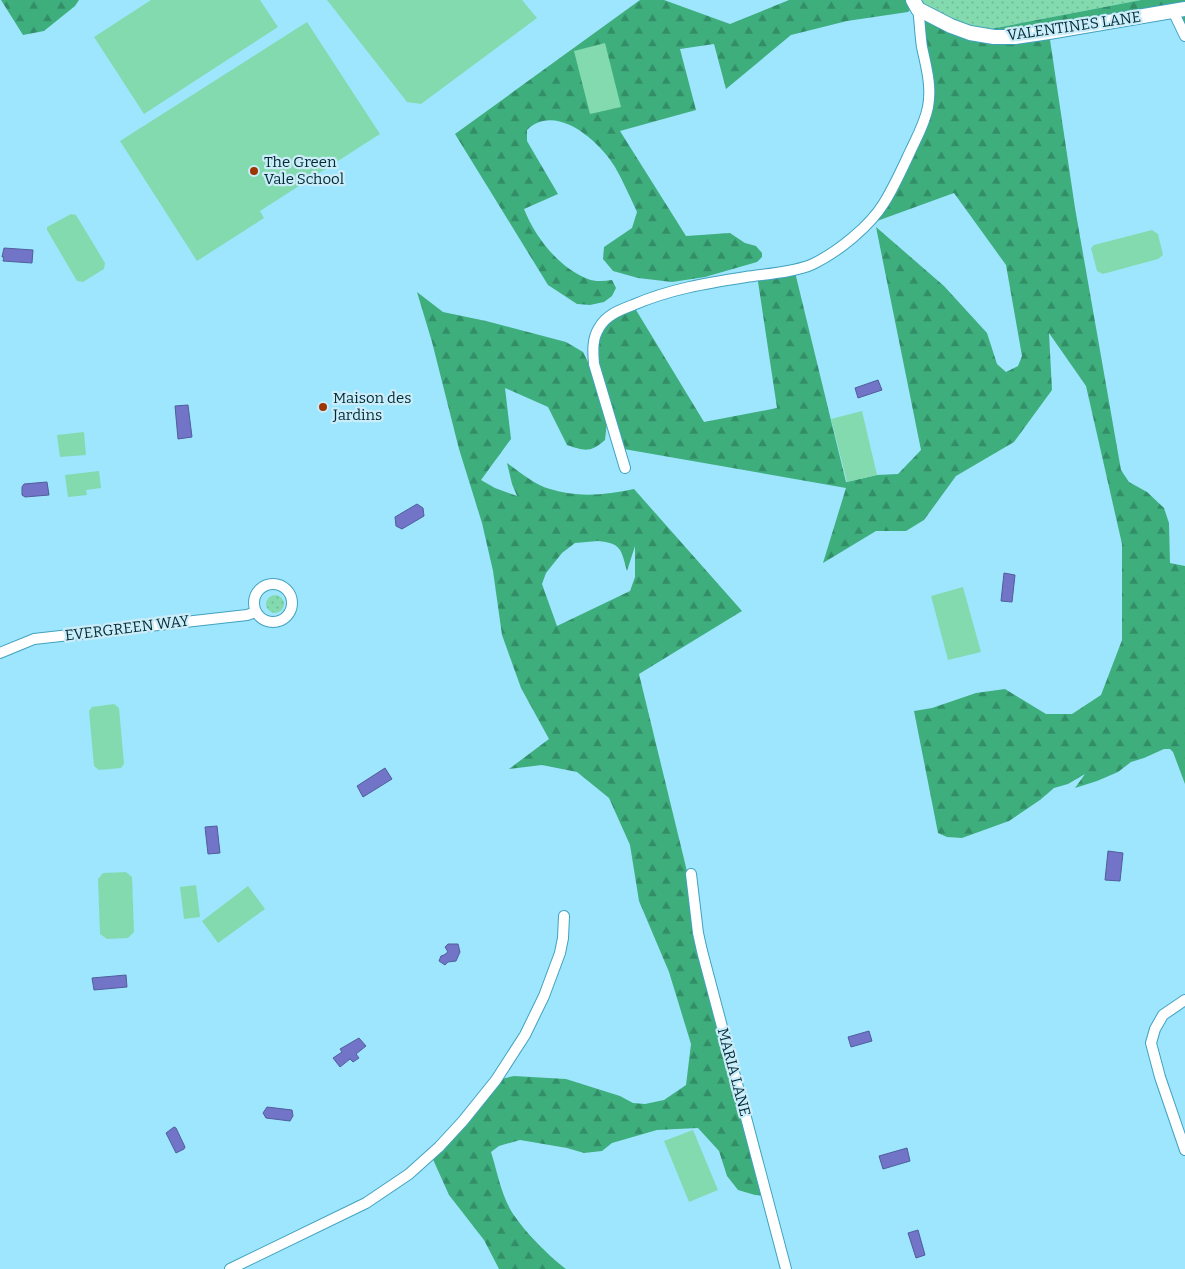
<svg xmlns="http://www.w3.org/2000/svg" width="1185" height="1269" font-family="Bitter,serif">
  <defs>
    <pattern id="grass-dots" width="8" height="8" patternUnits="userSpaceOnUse" patternTransform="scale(1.25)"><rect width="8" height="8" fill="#84daaf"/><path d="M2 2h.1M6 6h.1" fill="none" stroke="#70bb97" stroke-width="1.8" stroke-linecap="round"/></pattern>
    <pattern id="forest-firs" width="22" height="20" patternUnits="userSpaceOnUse" patternTransform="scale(1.25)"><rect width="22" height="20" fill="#3fae7d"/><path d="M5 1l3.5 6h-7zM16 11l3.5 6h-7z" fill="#328e67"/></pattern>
  </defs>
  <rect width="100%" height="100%" fill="#9ee6fe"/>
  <path fill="url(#grass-dots)" d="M913 0H1141L970 33Z
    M266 604a9 9 0 1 1 18 0a9 9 0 1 1-18 0Z"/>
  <path fill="url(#forest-firs)" fill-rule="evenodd" d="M1 0H79L75 6 44 31 23 35Z
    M640 0H664L730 24 789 0H907L910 4V10L908 12 847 21 791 35 726 89 714 44 680 49 696 110 620 131 686 236 730 233 745 243 756 246 762 253V257L757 262 705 277 672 282 638 278 613 271 603 259 604 247 632 228 637 212C630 197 623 181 615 167 599 141 556 102 527 130V141L558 194 524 209C535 237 559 268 588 279 595 282 604 281 612 280L616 288 612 296 604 302 590 305 577 304 548 285 455 134Z
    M1141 0H1185V38L1173 11 1049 33 1075 208 1121 470 1129 482 1147 492 1164 508 1169 523 1170 563 1185 566V784L1173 752 1170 749H1164L1144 758 1131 762 1118 772 1097 781 1075 788 1085 774 1068 784 1054 788 1040 800 1009 821 962 838 947 837 938 833 914 711 932 708 976 693 1005 689 1046 714H1072L1101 695 1122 640V544L1086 386 1049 333 1052 390 1014 442 956 476 924 520 906 531H876L823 563 846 488 618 448 594 364 599 328 633 305 704 422 777 408 757 275 794 268 846 482 877 475 898 474 921 450 876 227 944 286 987 333 997 364 1006 372 1018 366 1022 356 1006 265 954 193 866 225 883 204 928 105 918 9 970 33Z
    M417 292 443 312 486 321 566 342 583 352 589 364 607 422 605 440C590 453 585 451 567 445L548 407 505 388 511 439 481 480 495 488 517 496 512 484 507 463C520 472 535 485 550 489 577 498 607 495 634 489L742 611 639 674 766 1196 755 1195 738 1190 727 1176 719 1151 698 1128 657 1130 612 1143 602 1151 584 1153 567 1148 520 1140 499 1146 491 1152C498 1174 502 1200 516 1218 527 1234 551 1258 566 1269H499L484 1240 449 1195 431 1155 496 1080 514 1076 566 1079 620 1096 633 1103 645 1104 664 1100 686 1085 691 1044 669 972 639 901 630 845 609 798 577 772 542 765 509 769 549 739 521 688 502 635 493 571 482 523 459 449 432 342ZM598 541C621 543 621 549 627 571L635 546V577L630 591 557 626 542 584 546 573 562 553 575 543Z"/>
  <path fill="#84daaf" d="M151 0H260L278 27 144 114 94 37Z
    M327 0H522L537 18 421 104 407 102Z
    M307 22 380 134 260 211 264 218 197 261 120 141Z
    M605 43 621 107 590 114 574 51Z
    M71 214 76 215 105 263 104 269 83 282 77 281 47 230V227Z
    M1152 230 1158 234 1163 255 1158 259 1103 274 1097 271 1091 248 1094 245Z
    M862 411 877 475 847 482 831 419Z
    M84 432 86 455 60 457 57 435Z
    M99 471 101 488 86 490 87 495 68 497 65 475Z
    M963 587 981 652 948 660 931 596Z
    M114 704 119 708 124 764 121 768 99 770 94 766 89 711 92 707Z
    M126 872 132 877 134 932 128 938 107 939 100 934 98 879 103 873Z
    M196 885 200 917 184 919 180 887Z
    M248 886 265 909 218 943 202 921Z
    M693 1130 718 1190 689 1202 664 1141Z"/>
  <path fill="#7274c7" stroke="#505e9c" d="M4 248 33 250 32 263 3 261 4 257H2Z
    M878 380 882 390 858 398 855 388Z
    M188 405 192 437 178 439 175 406Z
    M47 482 49 495 25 497 22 495V487L24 484Z
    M417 504 423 508 424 516 402 529 396 526 395 517Z
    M1004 573 1015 575 1012 602 1001 601Z
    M385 768 392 779 363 797 357 786Z
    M217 826 220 853 208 854 205 827Z
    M1108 851 1123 853 1120 881 1105 880Z
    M448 944H458L460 952 456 961 448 962 445 965 439 961 441 956 444 955 448 952 445 947Z
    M126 975 127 987 94 990 92 978Z
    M869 1031 872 1041 851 1047 848 1037Z
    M359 1038 366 1046 356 1054 359 1058 353 1062 350 1059 340 1067 333 1058 342 1052 340 1049Z
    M267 1107 292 1110 293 1116 290 1121 266 1118 263 1113Z
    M174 1127 176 1128 185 1147 184 1149 176 1153 166 1133Z
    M907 1148 910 1161 883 1169 879 1156Z
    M918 1230 925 1255 916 1258 908 1233Z"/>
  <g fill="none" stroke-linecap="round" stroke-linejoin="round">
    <g stroke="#41a2bf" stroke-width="12">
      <path id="street" d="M1173 11 1185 36
        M625 468 594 364C593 351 592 339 599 328 606 315 620 310 633 305 670 289 707 283 746 277 766 274 796 272 813 264 838 252 870 226 884 203 894 187 902 169 910 152 917 137 925 123 928 107 932 86 926 66 922 47 920 34 920 22 918 9
        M254 603a19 19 0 1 1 38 0a19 19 0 1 1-38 0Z
        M0 653 34 639 247 615 256 612
        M691 874 698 933 702 951 786 1269
        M1185 1000 1163 1015 1155 1029 1151 1043 1160 1077 1185 1150
        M230 1269 366 1203 409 1174 439 1147 463 1121 496 1080 525 1035 544 996 560 953 563 938 564 916"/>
    </g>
    <g stroke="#41a2bf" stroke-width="16">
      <path id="secondary" d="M913 0 918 9 951 26 970 33 994 37H1015L1049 32 1185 9"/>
    </g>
    <use href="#street" stroke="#fff" stroke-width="10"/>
    <use href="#secondary" stroke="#fff" stroke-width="14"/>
  </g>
  <g fill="#9c3704" stroke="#cbedf9" stroke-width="2">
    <circle cx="254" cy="171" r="5"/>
    <circle cx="323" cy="407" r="5"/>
  </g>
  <g text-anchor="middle" stroke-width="4.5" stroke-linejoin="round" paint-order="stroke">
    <g font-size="15" fill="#002b36" stroke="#cbedf9">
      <text transform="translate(1074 26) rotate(-8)" y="5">VALENTINES LANE</text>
      <text transform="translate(127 628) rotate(-7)" y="5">EVERGREEN WAY</text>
      <text transform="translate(734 1072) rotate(75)" y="5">MARIA LANE</text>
    </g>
    <g font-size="15" fill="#002b36" stroke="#cbedf9" text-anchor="start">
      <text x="264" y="167">The Green<tspan x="264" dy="17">Vale School</tspan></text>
      <text x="333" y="403">Maison des<tspan x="333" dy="17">Jardins</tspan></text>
    </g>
  </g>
</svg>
